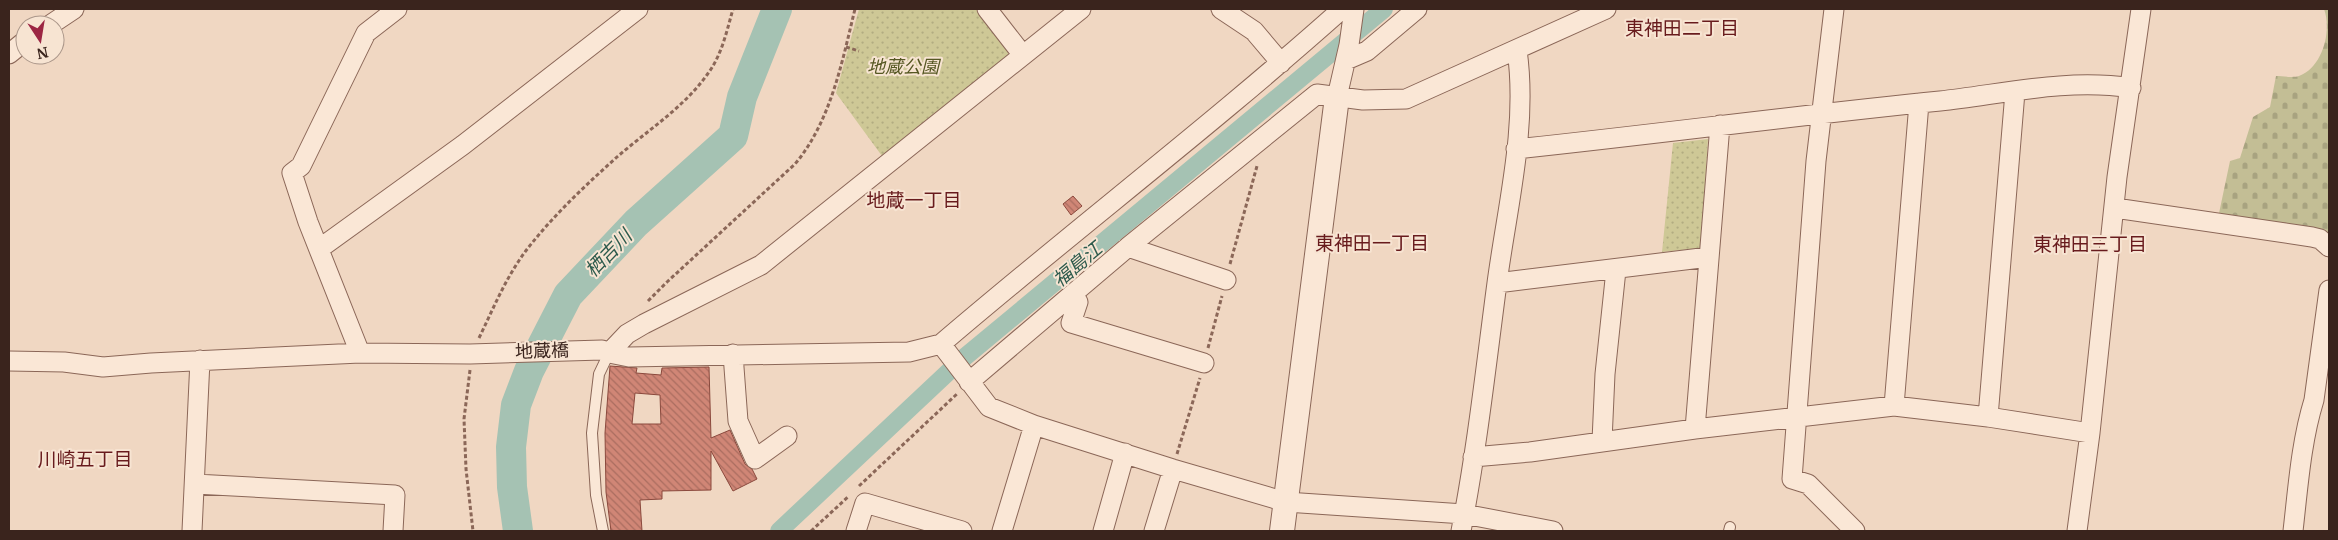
<svg xmlns="http://www.w3.org/2000/svg" width="2338" height="540" font-family="Merriweather,'Noto Sans JP',serif">
  <defs>
    <pattern id="cemetery-stones" width="16" height="16" patternUnits="userSpaceOnUse" patternTransform="scale(1.25)"><rect width="16" height="16" fill="#c3be95"/><path d="M2 7V4a2 2 0 0 1 4 0v3zM10 15v-3a2 2 0 0 1 4 0v3z" fill="#a8a380"/></pattern>
    <pattern id="park-dots" width="8" height="8" patternUnits="userSpaceOnUse" patternTransform="scale(1.25)"><rect width="8" height="8" fill="#cec896"/><path d="M2 2h.1M6 6h.1" fill="none" stroke="#b2ac81" stroke-width="1.8" stroke-linecap="round"/></pattern>
    <pattern id="building-back-hatch" width="6" height="6" patternUnits="userSpaceOnUse" patternTransform="scale(1.25)"><rect width="6" height="6" fill="#d08676"/><path d="M-1 5l2 2M0 0l6 6M5-1l2 2" fill="none" stroke="#aa6d60"/></pattern>
  </defs>
  <rect width="100%" height="100%" fill="#f0d7c2"/>
  <path fill="url(#cemetery-stones)" d="M2324 9H2329V231L2325 234 2218 218 2230 161 2240 158 2253 117 2270 107 2276 76C2282 76 2293 78 2299 76 2323 67 2332 30 2324 9Z"/>
  <path fill="url(#park-dots)" d="M859 9H977L1010 48 1007 58 882 156 836 93Z
    M1708 139 1701 248 1662 252 1673 143Z"/>
  <g fill="none" stroke-linecap="round" stroke-linejoin="round">
    <path stroke="#a5c2b3" stroke-width="18" d="M779 531 960 361 1384 9"/>
    <path stroke="#a5c2b3" stroke-width="30" d="M518 531 512 487 511 447 516 405 529 371 568 295 636 223 733 136 742 97 777 9"/>
  </g>
  <path fill="url(#building-back-hatch)" stroke="#8b493d" fill-rule="evenodd" d="M1073 196 1082 206 1071 215 1063 204Z
    M610 366 637 368 636 373 661 375 662 368 709 367 711 438 730 430 745 464 752 469 757 479 733 491 711 451V490L662 491V499L640 500 642 531H611L606 492 605 433ZM635 393 660 395 661 424H632Z"/>
  <g fill="none" stroke-linecap="round" stroke-linejoin="round">
    <g stroke="#8b6758" stroke-width="12">
      <path id="service" d="M603 531 596 495 592 433 599 374 609 353
        M1729 531 1730 527"/>
    </g>
    <g stroke="#8b6758" stroke-width="21">
      <path id="minor" d="M987 9 1022 54
        M1221 9 1254 31 1281 63
        M1834 9 1816 161 1792 479 1808 484 1855 531
        M50 25 74 9
        M9 54 25 41
        M1346 60 1367 51 1417 9
        M1337 97 1349 45 1354 9
        M1516 149C1658 134 1799 115 1940 101 2003 94 2068 78 2131 88
        M2115 208 2312 237 2320 239 2329 247
        M1128 247 1226 280
        M319 249 463 145 638 9
        M1497 283 1709 257
        M1073 294 1078 302 1071 323 1204 363
        M941 344 989 407 1034 425 1173 469 1286 502 1464 514 1553 531
        M360 353 308 222 292 173 301 166 366 33 397 9
        M609 353 627 334 644 324 761 265 1081 9
        M733 354 738 421 755 459 787 436
        M9 361 64 362 103 367 151 363 360 353 470 354 602 350 609 353 629 357 909 352 941 344C1073 231 1212 125 1342 9
        M969 382 1128 247 1317 94 1363 100 1406 99 1606 9
        M1894 406 1919 103
        M1988 417 2015 92
        M1695 429 1720 125
        M1602 441 1605 374 1616 270
        M1473 457 1530 452 1695 429 1894 406 1988 417 2090 433
        M195 484 395 495 393 531
        M192 531 200 360
        M856 531 865 503 962 531
        M1002 531 1034 425
        M1103 531 1125 453
        M1154 531 1173 469
        M1461 531C1477 449 1486 366 1497 283 1507 207 1528 127 1517 50
        M2077 531 2090 433 2117 177 2141 9
        M2293 531C2298 488 2301 442 2314 400L2329 290"/>
    </g>
    <g stroke="#8b6758" stroke-width="26">
      <path id="tertiary" d="M1282 531 1337 97"/>
    </g>
    <path stroke="#8b6758" stroke-width="3" stroke-dasharray="4 2.5" stroke-linecap="butt" d="M846 47 859 51
      M1230 264 1257 166
      M648 301 667 282 795 164C831 121 842 62 855 9
      M479 338C495 305 508 272 532 243 557 212 588 183 617 157 648 130 686 106 709 72 722 54 727 30 733 9
      M1208 348 1222 296
      M470 370 464 419 466 469 473 531
      M1177 454 1200 378
      M859 486 958 393
      M811 531 849 496"/>
    <use href="#service" stroke="#fae7d6" stroke-width="10"/>
    <use href="#minor" stroke="#fae7d6" stroke-width="19"/>
    <use href="#tertiary" stroke="#fae7d6" stroke-width="24"/>
  </g>
  <g text-anchor="middle" stroke-width="4" stroke-linejoin="round" paint-order="stroke">
    <g font-size="18" font-style="italic" fill="#565723" stroke="#f7e4d2">
      <text x="903" y="73">地蔵公園</text>
    </g>
    <g font-size="18" fill="#3a241d" stroke="#f7e4d2">
      <text transform="translate(542 351) rotate(-2)" y="6">地蔵橋</text>
    </g>
    <g font-size="19" fill="#681b1d" stroke="#f7e4d2">
      <text x="1682" y="35">東神田二丁目</text>
      <text x="914" y="207">地蔵一丁目</text>
      <text x="1372" y="250">東神田一丁目</text>
      <text x="2090" y="251">東神田三丁目</text>
      <text x="85" y="466">川崎五丁目</text>
    </g>
    <g font-size="19" font-style="italic" fill="#2c5a4c" stroke="#f7e4d2">
      <text transform="translate(608 253) rotate(-46)" y="7">栖吉川</text>
      <text transform="translate(1077 264) rotate(-40)" y="7">福島江</text>
    </g>
  </g>
  <rect width="2338" height="540" fill="none" stroke="#3a241d" stroke-width="20"/>
  <g transform="translate(40 40) rotate(168)"><circle r="24" fill="#f7e4d2" stroke="#ab978a"/>
  <path d="M0-4L9 19L0 12L-9 19Z" fill="#9c2643"/>
  <text y="-8" font-size="14" font-weight="bold" text-anchor="middle" fill="#3a241d">N</text>
  </g>
</svg>
